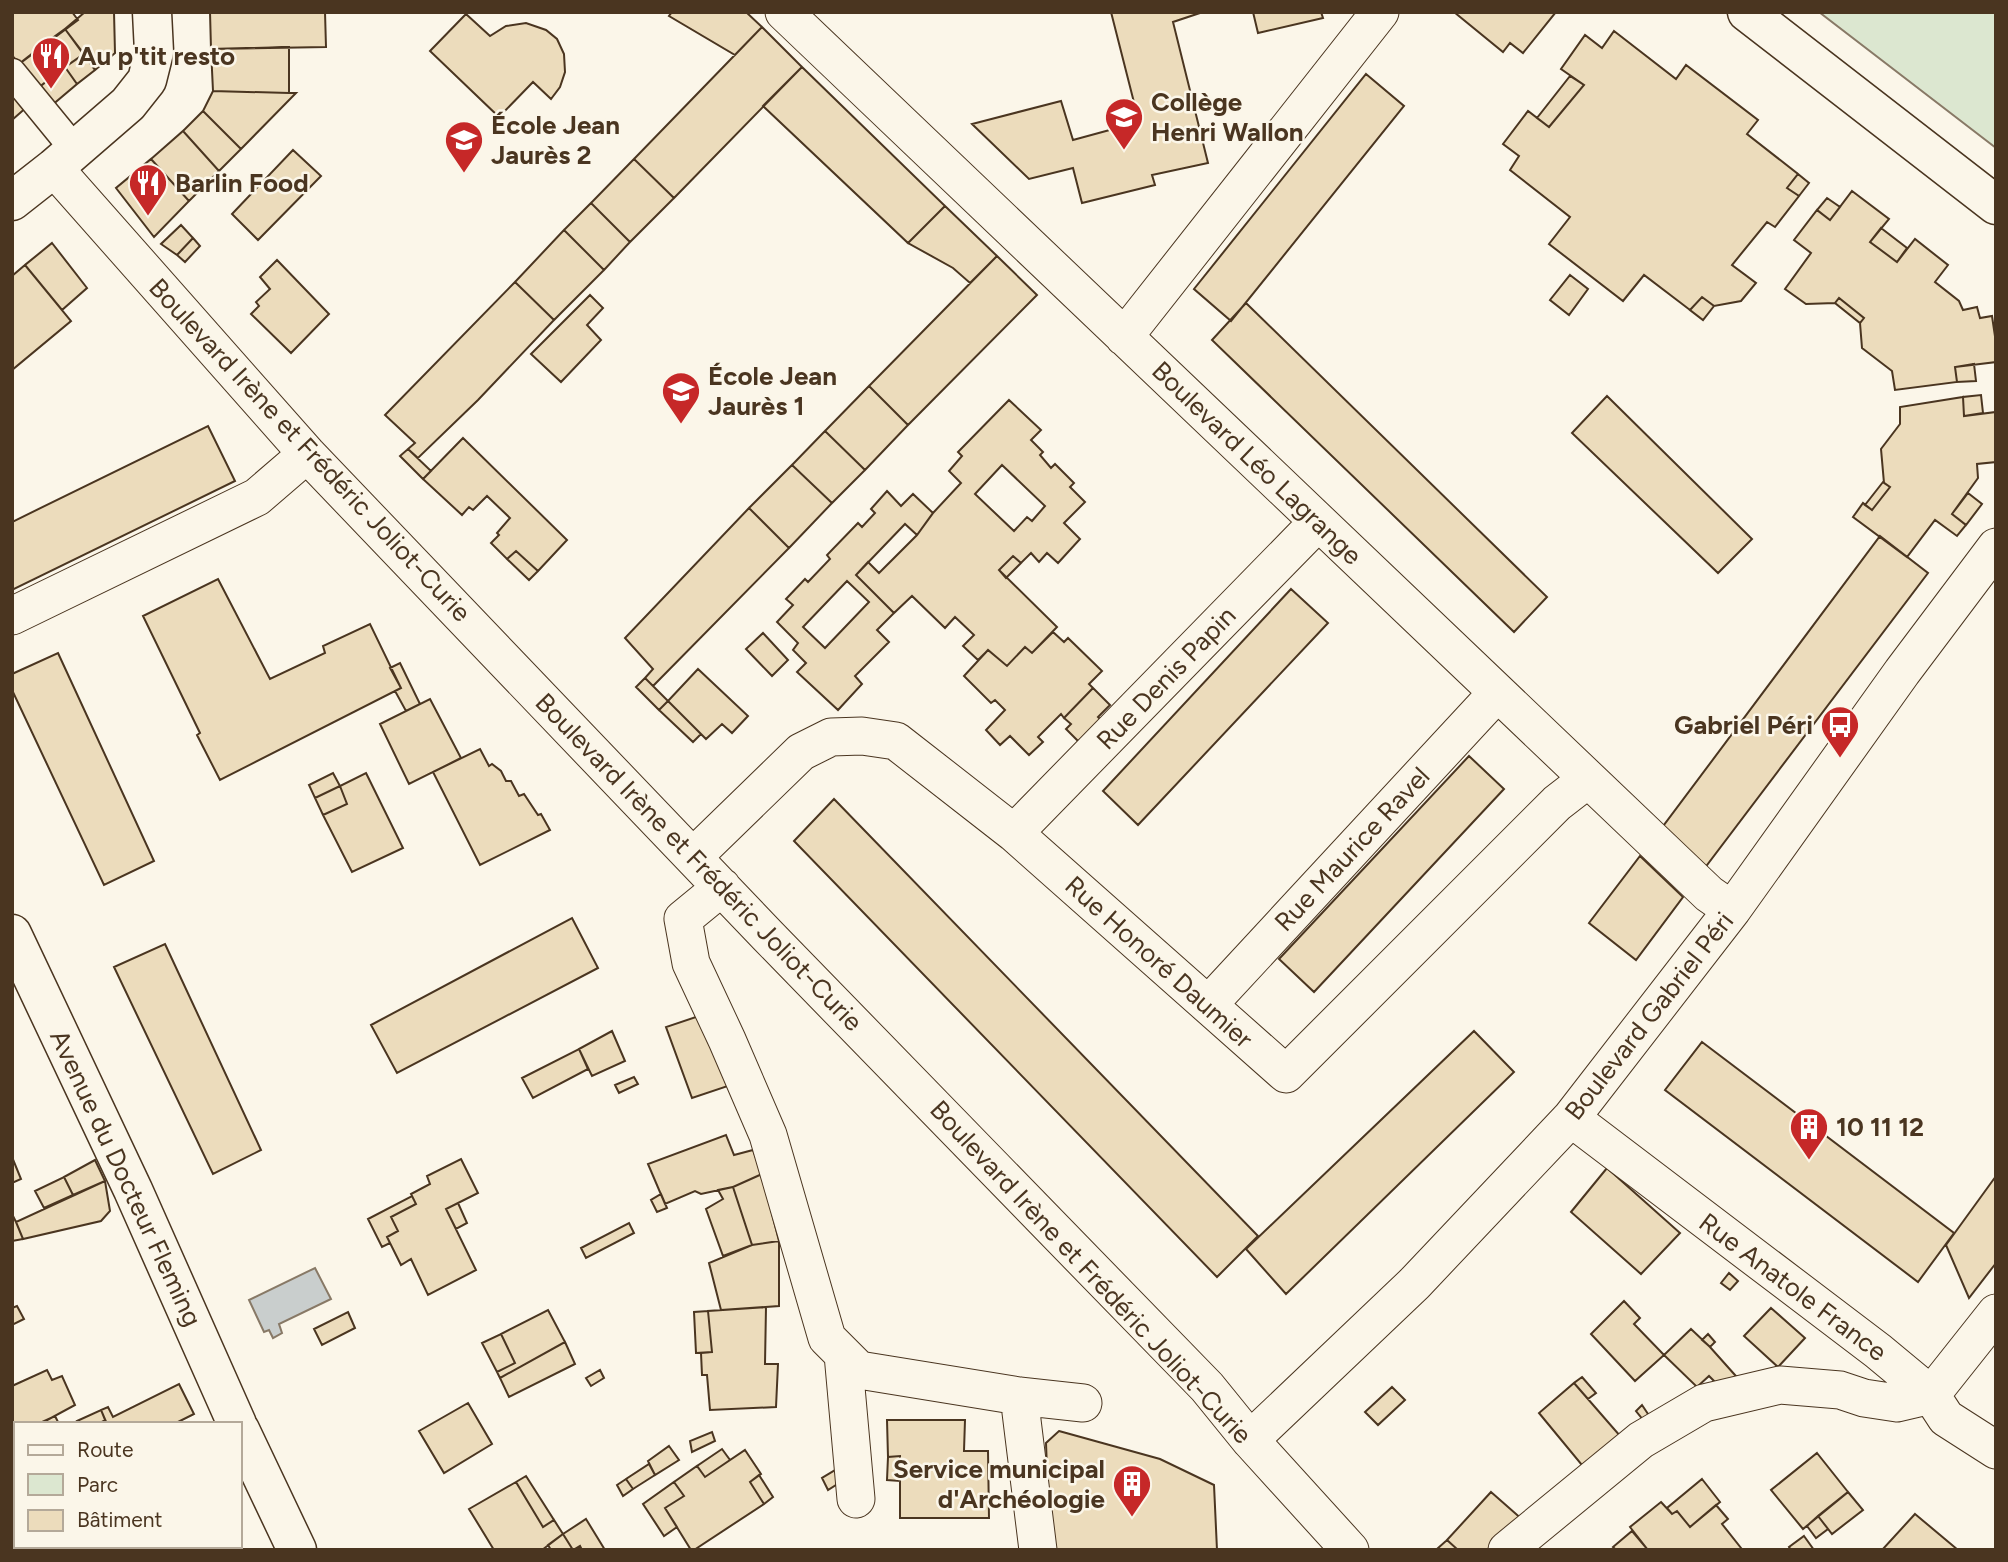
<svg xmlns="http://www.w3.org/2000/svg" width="2008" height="1562" font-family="Figtree,sans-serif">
  <rect width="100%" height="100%" fill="#fbf6e9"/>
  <path fill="#dce7d0" stroke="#887966" stroke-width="2" d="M1819 12H1996V148Z"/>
  <path fill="#c9cecd" stroke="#887966" stroke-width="2" d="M315 1268 331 1299 279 1324 282 1333 273 1338 269 1330 264 1332 249 1300Z"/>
  <path fill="#ecdcbc" stroke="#4a3520" stroke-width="2" fill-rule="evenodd" d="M12 12H72L78 20 19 64 12 55Z
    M85 12H114L115 53 95 70 65 29Z
    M210 12H325L326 47 211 49Z
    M672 12H746L762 27 735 55 669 16Z
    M1111 12H1203L1173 22 1208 163 1152 175 1155 185 1082 203 1073 168 1029 179 972 124 1061 101 1073 140 1139 122Z
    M1253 12H1321L1323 18 1258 33Z
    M1454 12H1556L1523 53 1510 43 1503 52Z
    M466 14 490 36 506 26 526 23 546 30 557 39 564 54 565 72 560 87 551 99 533 82 499 117 430 51Z
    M762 27 802 67 674 198 634 159Z
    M65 29 84 54 65 67 47 42Z
    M1614 31 1676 79 1686 65 1758 120 1747 134 1798 174 1787 188 1799 196 1775 227 1767 222 1732 265 1756 283 1741 301 1714 306 1702 297 1690 310 1644 275 1623 301 1549 244 1570 217 1510 170 1519 156 1503 144 1528 111 1549 127 1584 85 1561 69 1585 35 1602 48Z
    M47 42 65 67 38 88 19 64Z
    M289 47V93L213 91 211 49Z
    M84 54 95 70 77 84 65 67Z
    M65 67 77 84 51 106 38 88Z
    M802 67 945 206 908 243 763 106Z
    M1366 74 1404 106 1231 321 1194 289Z
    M1570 76 1584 85 1549 127 1537 118Z
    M12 88 28 106 12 120Z
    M213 91 289 93H296L241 149 203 111Z
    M203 111 241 149 219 171 183 131Z
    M183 131 219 171 189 201 151 159Z
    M293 150 321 176 258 240 232 214Z
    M151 159 189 201 154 237 116 188Z
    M634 159 674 198 630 242 591 203Z
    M1798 174 1809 183 1799 196 1787 188Z
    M1852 191 1889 219 1870 242 1897 262 1915 239 1948 265 1935 282 1959 301 1963 310 1977 307 1980 318 1992 316 1996 343V362L1955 367 1957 382 1895 390 1892 371 1862 348 1860 323 1864 318 1839 298 1835 303 1806 304 1785 289 1811 253 1794 240 1817 210 1830 220Z
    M1827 198 1840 207 1830 220 1817 210Z
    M591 203 630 242 604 270 564 230Z
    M945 206 997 256 970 283 953 268 908 243Z
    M181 225 193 238 177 255 161 244Z
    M1881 228 1907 248 1897 262 1870 242Z
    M564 230 604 270 554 320 515 282Z
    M193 238 200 246 185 262 177 255Z
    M52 243 87 288 62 310 25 265Z
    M997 256 1037 295 908 425 869 386Z
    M277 260 329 314 291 353 251 314 259 306 256 302 270 289 260 277Z
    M25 265 71 321 12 370V276Z
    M1570 275 1588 289 1569 315 1550 300Z
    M515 282 554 320 478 400 418 458 408 449 415 443 385 415Z
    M590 295 603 308 587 325 601 340 561 382 531 354Z
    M1702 297 1714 306 1703 320 1690 310Z
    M1839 298 1864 318 1860 323 1835 303Z
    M1246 303 1547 597 1514 632 1212 340Z
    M1974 364 1976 381 1957 382 1955 367Z
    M869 386 908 425 865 470 825 431Z
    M1981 395 1983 413 1964 416 1963 397Z
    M1607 396 1752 539 1718 573 1572 433Z
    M1963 397 1964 416 1996 412V462L1977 464 1978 478 1952 514 1966 525 1957 536 1935 520 1907 557 1853 517 1863 503 1872 510 1890 487 1884 483 1881 449 1900 424V407Z
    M1009 400 1041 430 1031 440 1043 452 1040 455 1051 468 1055 464 1074 483 1070 487 1085 502 1064 523 1080 539 1058 563 1047 553 1039 562 1031 553 1021 563 1013 556 999 570 1057 627 1032 653 1025 647 1007 666 988 650 978 660 963 646 974 635 955 617 945 628 912 596 894 613 856 575 868 562 879 573 917 535 933 513 961 483 949 471 962 456 958 452ZM1002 465 1045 506 1032 521 1027 517 1014 531 975 494Z
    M208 426 235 481 12 590V522Z
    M825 431 865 470 832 503 792 465Z
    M463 438 567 540 538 571 516 551 507 559 491 543 499 535 497 533 510 518 487 496 473 510 469 507 462 515 423 479Z
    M408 449 431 471 423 479 400 456Z
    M792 465 832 503 789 548 749 508Z
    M1883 482 1890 487 1872 510 1865 505Z
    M887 491 901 506 913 494 933 513 917 535 905 524 856 575 894 613 877 630 889 642 855 676 862 684 838 710 797 672 806 663 793 650 798 643 777 622 793 605 786 599 805 579 808 582 830 559 827 555 858 523 862 527 875 513 871 509ZM847 581 869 602 825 648 803 627Z
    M1968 493 1982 504 1966 525 1952 514Z
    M749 508 789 548 653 686 645 678 653 669 625 638Z
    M1880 536 1928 573 1704 869 1661 829Z
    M516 551 538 571 529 580 507 559Z
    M1013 556 1021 563 1006 578 999 570Z
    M218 579 270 679 325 653 323 646 370 624 401 688 220 780 197 735 200 733 143 616Z
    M1291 589 1328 623 1138 825 1103 791Z
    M1053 632 1064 642 1068 638 1102 671 1089 684 1093 688 1064 718 1061 714 1038 737 1043 742 1029 755 1010 736 1000 745 986 730 1005 710 995 700 991 703 964 676 988 650 1007 666 1025 647 1032 653Z
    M763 633 788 660 772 676 746 649Z
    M58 653 154 861 104 885 12 690V674Z
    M400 663 420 704 406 711 395 691 401 688 390 668Z
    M698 669 748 716 732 733 722 724 706 739 668 701Z
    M645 678 668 701 659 710 636 687Z
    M1093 688 1110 705 1098 717 1103 722 1081 744 1066 729 1071 724 1064 718Z
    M430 699 461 758 409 784 380 724Z
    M668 701 701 734 693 742 659 710Z
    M480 749 489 766 492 764 501 771 506 781H511L519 796 524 794 538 815 541 814 550 830 480 865 433 772Z
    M1469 756 1504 789 1314 992 1279 959Z
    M333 773 340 786 315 798 309 785Z
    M366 773 403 848 352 872 323 815 347 804 340 786Z
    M340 786 347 804 323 815 315 798Z
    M834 799 1258 1236 1217 1277 794 841Z
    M1640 856 1683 897 1636 960 1589 923Z
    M572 918 598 968 397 1073 371 1025Z
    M165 944 261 1150 213 1174 114 967Z
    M702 1015 728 1086 692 1098 666 1027Z
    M612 1031 625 1061 592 1076 579 1049Z
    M1474 1031 1514 1072 1286 1294 1246 1249Z
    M1702 1042 1954 1233 1918 1282 1665 1090Z
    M579 1049 588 1069 533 1098 522 1078Z
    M634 1077 638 1084 619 1093 615 1085Z
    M726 1135 734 1155 753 1150 762 1174 733 1187 701 1194 695 1191 665 1204 648 1164Z
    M12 1157 21 1179 12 1183Z
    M461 1159 478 1193 446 1209 476 1270 428 1295 411 1259 401 1265 387 1237 398 1231 391 1217 416 1204 411 1194 430 1184 427 1176Z
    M95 1160 105 1181 73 1195 64 1177Z
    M1607 1168 1680 1233 1641 1274 1571 1212Z
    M762 1174 779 1241 752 1245 733 1187Z
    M1996 1176V1263L1969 1298 1946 1245Z
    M64 1177 73 1195 44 1208 35 1191Z
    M105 1181 110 1211 101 1221 23 1239 16 1222Z
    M733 1187 752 1245 723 1256 706 1209 723 1199 718 1190Z
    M661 1194 667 1208 657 1212 651 1200Z
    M412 1196 416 1204 391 1217 398 1231 387 1237 390 1243 382 1247 368 1219Z
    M458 1203 467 1223 456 1229 446 1209Z
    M12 1214 16 1222 23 1239 12 1241Z
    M629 1223 634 1233 586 1258 581 1248Z
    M779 1241V1306L721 1310 709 1263 752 1245Z
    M1729 1273 1738 1281 1730 1290 1721 1283Z
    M1624 1301 1640 1318 1634 1324 1664 1355 1635 1381 1591 1334Z
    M17 1306 24 1319 12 1325V1308Z
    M766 1307 765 1364H778L776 1407 710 1410 707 1375H702L701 1353 712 1352 708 1311Z
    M1771 1308 1805 1338 1778 1367 1744 1336Z
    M548 1310 565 1342 500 1378 497 1372 515 1363 501 1334Z
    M708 1311 712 1352 696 1353 694 1312Z
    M348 1312 355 1328 322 1345 314 1329Z
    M1691 1329 1710 1347 1743 1384 1725 1392 1709 1376 1697 1387 1664 1355Z
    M501 1334 515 1363 497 1372 482 1343Z
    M1708 1334 1715 1342 1710 1347 1702 1340Z
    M565 1342 575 1364 509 1397 500 1378Z
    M47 1370 52 1380 62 1376 75 1405 40 1424H16V1454L14 1455 12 1451V1386Z
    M600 1370 604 1378 591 1386 586 1378Z
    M1582 1377 1596 1393 1588 1399 1574 1383Z
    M1574 1383 1628 1445 1586 1470 1539 1413Z
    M179 1384 194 1414 174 1424H107L101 1410 108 1407 113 1417Z
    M1392 1387 1405 1400 1378 1425 1365 1412Z
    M468 1403 492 1444 444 1473 419 1431Z
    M1642 1405 1650 1417 1644 1421 1636 1411Z
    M101 1410 105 1420 98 1424H79L77 1421Z
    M55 1416 59 1424H40V1423Z
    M887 1420H965L964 1451H988L989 1518H900V1456L888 1457Z
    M1059 1431 1160 1459 1214 1485 1217 1550H1050L1046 1443Z
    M712 1432 715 1441 692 1452 690 1441Z
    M669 1446 679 1460 655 1475 648 1461Z
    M722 1449 730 1460 705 1477 697 1466Z
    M745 1450 761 1474 750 1482 764 1504 694 1550H691L665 1508 684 1496 674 1482 697 1466 705 1477Z
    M1817 1453 1848 1492 1803 1529 1771 1490Z
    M900 1456V1481L887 1480 888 1457Z
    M649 1464 655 1475 633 1489 626 1479Z
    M837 1469 839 1483 828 1490 822 1478Z
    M759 1475 773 1497 764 1504 750 1482Z
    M526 1476 554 1520 543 1527 516 1482Z
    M626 1479 633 1489 623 1496 617 1485Z
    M1702 1479 1720 1502 1690 1527 1677 1511 1672 1514 1667 1508Z
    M516 1482 543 1527 554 1520 563 1534 542 1550H494L469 1509Z
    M674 1482 684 1496 665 1508 677 1527 664 1536 643 1504Z
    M1491 1492 1524 1521 1492 1550H1458L1447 1540Z
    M1848 1492 1863 1510 1832 1534 1818 1516Z
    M1661 1502 1672 1514 1677 1511 1690 1527 1716 1505 1728 1519 1722 1524 1741 1548 1738 1550H1648L1630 1527Z
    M1915 1514 1958 1550H1882Z
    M1818 1516 1828 1529 1816 1538 1807 1526Z
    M586 1519 605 1550H582L580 1546 573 1550 563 1534Z
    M1632 1531 1648 1550H1616L1613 1547Z
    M563 1534 573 1550H551L548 1545Z
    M1804 1536 1814 1550H1791L1789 1547Z
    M1447 1540 1458 1550H1436L1437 1549Z
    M172 1546H209L210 1550H165Z"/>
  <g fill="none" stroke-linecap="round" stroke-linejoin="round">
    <g stroke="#4a3520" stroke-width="31">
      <path id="pedestrian" d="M12 73 75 150"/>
    </g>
    <g stroke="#4a3520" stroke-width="39">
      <path id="minor" d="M784 12 1709 894 1732 910
        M54 168 307 454 768 936 1207 1387 1250 1440 1350 1550
        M1124 337 1380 12
        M12 616 257 497 307 454
        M1014 833 1318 522
        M693 857 801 752 831 737 862 736 896 741 1014 833 1286 1074 1557 803 1588 779
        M722 887 683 919 691 963 727 1040 768 1135 827 1338 859 1370 1019 1396 1083 1403
        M1208 1005 1497 693
        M1571 1118 1878 1351 1931 1395 1996 1313
        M843 1354 856 1499
        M1019 1396 1038 1550
        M1250 1440 1415 1283 1571 1118 1732 910 1902 672 1996 547
        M1507 1550 1641 1440 1704 1403 1780 1385 1840 1390 1864 1398 1897 1403 1931 1395 1946 1418 1996 1450"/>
    </g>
    <g stroke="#4a3520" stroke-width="41">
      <path id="secondary" d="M1747 12 1996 205
        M12 201 54 168 128 104 147 80 154 52 152 12
        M12 934 133 1190 237 1424
        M240 1430 297 1550"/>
    </g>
    <use href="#pedestrian" stroke="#fbf6e9" stroke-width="28"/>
    <use href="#minor" stroke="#fbf6e9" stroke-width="37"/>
    <use href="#secondary" stroke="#fbf6e9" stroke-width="38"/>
  </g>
  <defs>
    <g id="restaurant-pin" transform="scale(2.0125)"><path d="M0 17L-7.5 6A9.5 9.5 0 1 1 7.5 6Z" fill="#c62828" stroke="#fbf6e9"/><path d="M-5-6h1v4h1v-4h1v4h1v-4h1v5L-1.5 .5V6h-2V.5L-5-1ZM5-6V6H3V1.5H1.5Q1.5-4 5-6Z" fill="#fff"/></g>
    <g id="school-pin" transform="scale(2.0125)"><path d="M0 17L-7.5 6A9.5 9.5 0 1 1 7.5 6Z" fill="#c62828" stroke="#fbf6e9"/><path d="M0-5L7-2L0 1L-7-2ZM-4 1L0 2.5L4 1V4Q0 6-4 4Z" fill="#fff"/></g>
    <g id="bus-pin" transform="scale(2.0125)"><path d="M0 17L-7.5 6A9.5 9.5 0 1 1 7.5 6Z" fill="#c62828" stroke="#fbf6e9"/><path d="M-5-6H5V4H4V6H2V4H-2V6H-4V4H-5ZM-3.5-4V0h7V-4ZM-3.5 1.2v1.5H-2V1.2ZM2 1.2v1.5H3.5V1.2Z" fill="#fff"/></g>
    <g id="building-pin" transform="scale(2.0125)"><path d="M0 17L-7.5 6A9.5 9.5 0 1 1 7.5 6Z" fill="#c62828" stroke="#fbf6e9"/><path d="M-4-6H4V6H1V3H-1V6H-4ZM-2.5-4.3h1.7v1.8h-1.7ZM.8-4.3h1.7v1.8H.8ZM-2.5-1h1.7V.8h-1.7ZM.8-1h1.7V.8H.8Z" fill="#fff"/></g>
  </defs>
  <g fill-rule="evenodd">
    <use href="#restaurant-pin" x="51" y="56"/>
    <use href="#school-pin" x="1124" y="117"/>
    <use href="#school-pin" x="464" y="140"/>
    <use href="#restaurant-pin" x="148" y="183"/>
    <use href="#school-pin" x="681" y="391"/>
    <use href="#bus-pin" x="1840" y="725"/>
    <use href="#building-pin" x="1809" y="1127"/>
    <use href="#building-pin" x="1132" y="1484"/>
  </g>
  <g text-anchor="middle" stroke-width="5" stroke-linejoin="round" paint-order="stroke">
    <g font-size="26" font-weight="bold" fill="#4a3520" stroke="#fbf6e9" text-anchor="start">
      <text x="78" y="65">Au p'tit resto</text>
      <text x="1151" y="111">Collège<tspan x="1151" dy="30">Henri Wallon</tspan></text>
      <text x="491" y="134">École Jean<tspan x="491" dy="30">Jaurès 2</tspan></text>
      <text x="175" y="192">Barlin Food</text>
      <text x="708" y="385">École Jean<tspan x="708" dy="30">Jaurès 1</tspan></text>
      <text x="1813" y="734" text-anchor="end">Gabriel Péri</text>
      <text x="1836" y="1136">10 11 12</text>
      <text x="1105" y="1478" text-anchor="end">Service municipal<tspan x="1105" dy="30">d'Archéologie</tspan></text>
    </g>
    <g font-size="26" fill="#4a3520" stroke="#fbf6e9">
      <text transform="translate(310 450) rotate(47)" y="9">Boulevard Irène et Frédéric Joliot-Curie</text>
      <text transform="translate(1257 463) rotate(44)" y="9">Boulevard Léo Lagrange</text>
      <text transform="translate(1166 678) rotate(-46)" y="9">Rue Denis Papin</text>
      <text transform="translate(1352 849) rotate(-47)" y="9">Rue Maurice Ravel</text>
      <text transform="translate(699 862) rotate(46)" y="9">Boulevard Irène et Frédéric Joliot-Curie</text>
      <text transform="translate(1159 962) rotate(42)" y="9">Rue Honoré Daumier</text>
      <text transform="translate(1649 1016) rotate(-52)" y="9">Boulevard Gabriel Péri</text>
      <text transform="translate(126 1178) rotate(65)" y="9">Avenue du Docteur Fleming</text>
      <text transform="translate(1091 1272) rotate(47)" y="9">Boulevard Irène et Frédéric Joliot-Curie</text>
      <text transform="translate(1793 1287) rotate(37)" y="9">Rue Anatole France</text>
    </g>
  </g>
  <rect width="2008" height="1562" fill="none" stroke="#4a3520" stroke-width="28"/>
  <rect x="14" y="1422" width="228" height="126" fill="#fbf6e9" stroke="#b4a999" stroke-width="2"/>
  <rect x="28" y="1445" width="35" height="10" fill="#fbf6e9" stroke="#b4a999" stroke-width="2"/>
  <text x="77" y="1457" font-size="21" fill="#4a3520">Route</text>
  <rect x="28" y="1474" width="35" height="21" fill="#dce7d0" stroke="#b4a999" stroke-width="2"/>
  <text x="77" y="1492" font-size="21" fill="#4a3520">Parc</text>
  <rect x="28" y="1510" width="35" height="21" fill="#ecdcbc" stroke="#b4a999" stroke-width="2"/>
  <text x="77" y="1527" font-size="21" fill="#4a3520">Bâtiment</text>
</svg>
